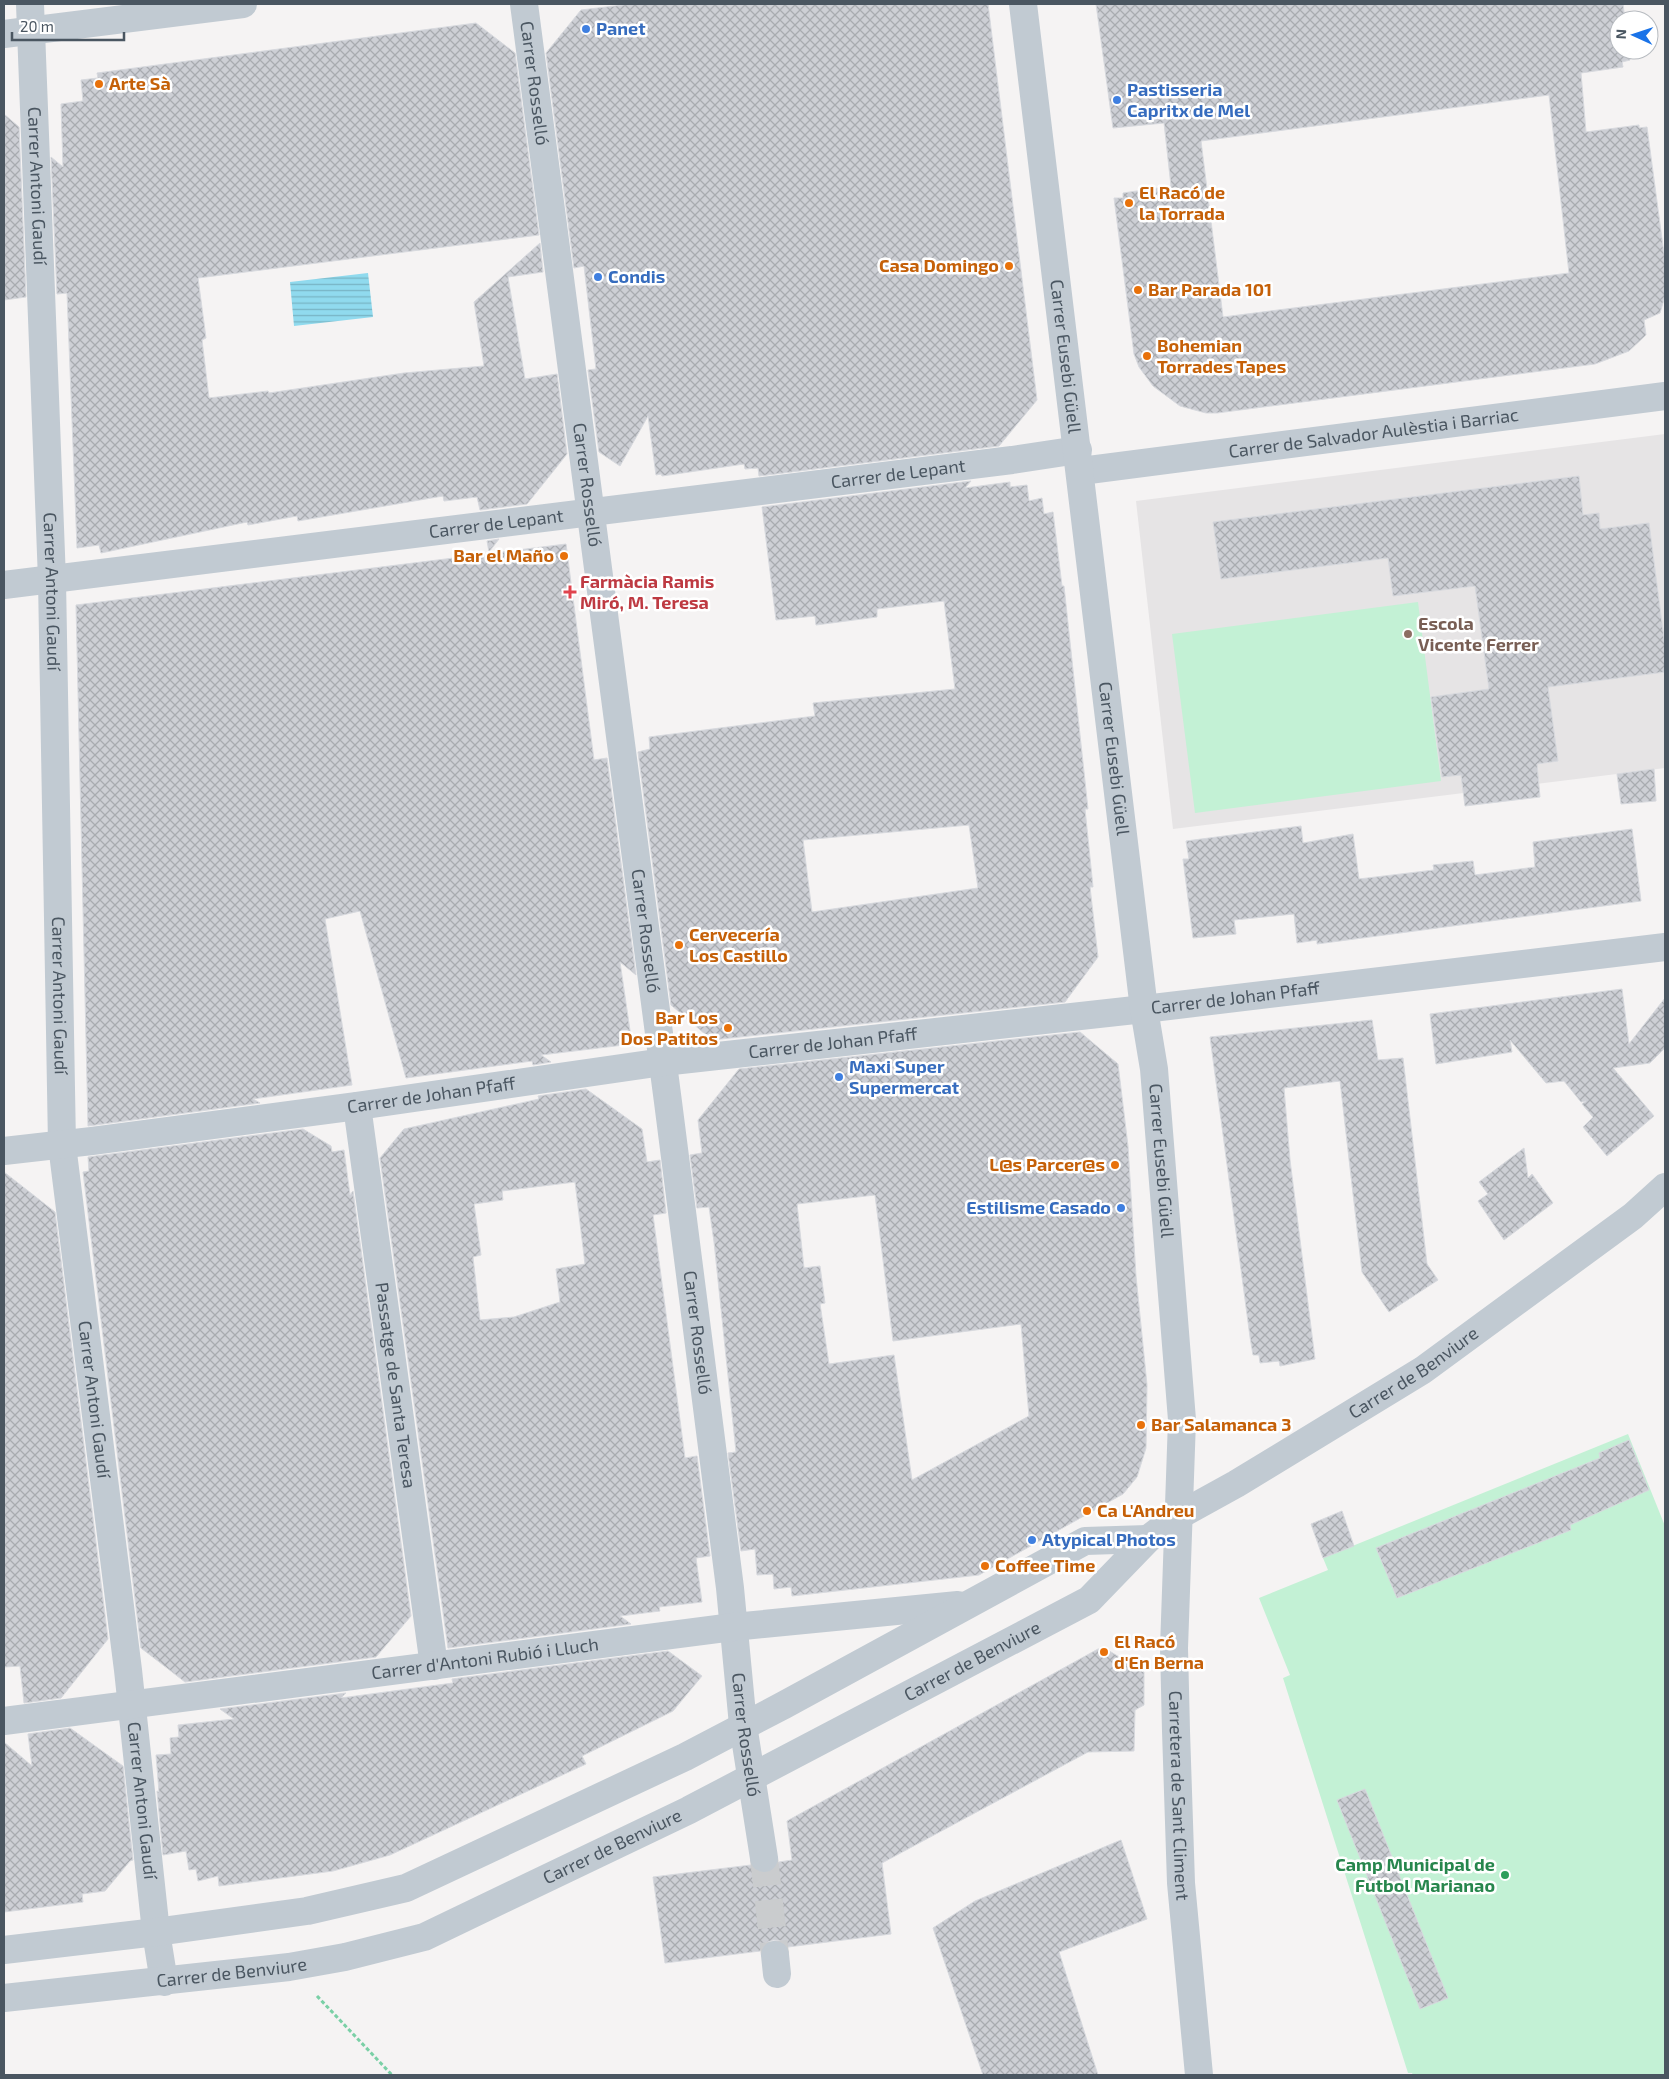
<svg xmlns="http://www.w3.org/2000/svg" width="1669" height="2079" font-family="'Exo 2',sans-serif">
  <defs>
    <pattern id="water-rules" width="6" height="5" patternUnits="userSpaceOnUse" patternTransform="scale(1.25)"><rect width="6" height="5" fill="#90daee"/><path d="M0 2.5h6" fill="none" stroke="#78b4c4"/></pattern>
    <pattern id="building-cross-hatch" width="8" height="8" patternUnits="userSpaceOnUse" patternTransform="scale(1.25)"><rect width="8" height="8" fill="#cdcfd5"/><path d="M0 0l8 8M0 8l8-8" fill="none" stroke="#a8abb0"/></pattern>
  </defs>
  <rect width="100%" height="100%" fill="#f5f3f3"/>
  <path fill="#e6e4e5" d="M1665 434V768L1173 829 1136 501Z"/>
  <path fill="#c3f1d5" d="M1418 602 1441 781 1195 813 1172 634Z
    M1628 1434 1665 1526V2075H1413L1412 2073H1408L1283 1678 1290 1675 1259 1598 1328 1570 1323 1558Z"/>
  <path fill="url(#water-rules)" d="M368 273 373 317 294 326 290 282Z"/>
  <path fill="url(#building-cross-hatch)" stroke="#d7d9de" fill-rule="evenodd" d="M631 4H988L1037 400 999 446 759 476 758 468 745 469 744 464 662 476 661 474 656 475 648 416 620 466 599 452 588 370 596 369 584 266 574 268 546 53 581 10Z
    M1096 4H1623L1625 20H1619V50H1629L1630 60 1622 62 1623 67 1581 73 1586 132 1639 125V128L1647 127 1665 261V296L1660 313 1644 320 1646 335 1629 351 1595 364 1217 413H1206L1180 406 1153 386 1139 367 1134 354 1114 198H1123V193L1171 186 1164 123 1113 128ZM1549 95 1569 273 1223 317 1201 141Z
    M476 23 515 53 539 235 198 278 206 338 202 340 209 398 268 391 269 393 404 373 484 366 474 302 540 243 543 272 508 277 525 379 557 374 567 454 527 504 480 510 477 497 444 501 443 496 298 521 297 516 248 525 247 522 101 553 99 545 77 548 67 293 57 294 51 157 63 167 61 104 83 101 81 80 98 78 97 73Z
    M4 114 19 127 26 297 4 300Z
    M1579 476 1583 515 1599 513 1600 529 1649 523 1665 646V672L1548 687 1558 761 1537 764 1540 797 1465 806 1461 775 1442 777 1431 697 1489 689 1475 586 1393 596 1388 558 1221 579 1213 522Z
    M971 481 965 488 1010 482V487L1027 485 1029 501 1042 498 1044 514 1053 512 1062 586H1064L1088 809H1085L1093 887H1090L1098 957 1065 1002 712 1040 671 1005 638 752 650 749 649 737 815 716 813 703 955 689 944 601 877 609V617L816 625 815 616 776 620 762 507ZM969 825 978 888 812 912 803 840Z
    M499 539 489 552 487 541Z
    M566 544 594 760 607 758 636 975 620 962 632 1044 541 1055 551 1062 533 1065 532 1061 406 1078 360 911 325 919 352 1085 253 1099 260 1103 88 1126 76 605Z
    M1654 769 1656 801 1621 804 1617 774Z
    M1301 826 1303 843 1353 834 1359 879 1434 870 1433 865 1473 861 1475 875 1535 867 1533 842 1632 829 1641 901 1317 944V940L1297 943 1294 914 1234 920 1236 934 1193 938 1183 859H1189L1186 841Z
    M1622 989 1629 1044 1665 998V1048L1650 1063 1613 1068 1654 1116 1607 1156 1583 1127 1593 1117 1582 1104 1586 1101 1581 1102 1564 1081 1546 1083 1510 1040 1512 1052 1436 1064 1430 1014Z
    M1372 1020 1378 1060 1403 1058 1427 1264 1438 1280 1389 1312 1362 1272 1340 1081 1284 1088 1290 1160 1315 1359 1280 1366 1279 1361 1260 1363 1259 1355H1253L1250 1337 1210 1037Z
    M1080 1032 1118 1064 1128 1146 1136 1276 1147 1385 1146 1448 1137 1477 1123 1494 979 1575 792 1596 791 1587 774 1589 773 1574 757 1575 755 1549 741 1551 728 1453 736 1452 714 1242 709 1207 697 1208 690 1155 702 1153 698 1120 739 1069ZM875 1195 893 1341 1021 1324 1029 1416 912 1480 894 1355 829 1364 820 1304 825 1303 820 1266 804 1268 797 1204Z
    M586 1089 642 1129 647 1162 660 1160 666 1213 653 1215 685 1458 697 1456 710 1556 696 1558 702 1602 659 1607 660 1611 620 1616 631 1624 448 1648 380 1158 404 1129 539 1099 538 1096ZM575 1182 585 1264 556 1269 560 1302 514 1317 480 1320 473 1257 481 1255 474 1204 503 1200 502 1191Z
    M303 1129 331 1146 332 1152 344 1150 350 1195 353 1191 411 1616 376 1657 185 1682 141 1648 83 1172 89 1171 88 1157Z
    M1524 1148 1528 1178 1532 1174 1553 1203 1504 1240 1478 1201 1488 1194 1479 1182Z
    M4 1172 55 1212 108 1639 61 1698 24 1703 20 1666 4 1667Z
    M1629 1440 1649 1490 1570 1525 1571 1530 1397 1598 1376 1548 1600 1458 1599 1453Z
    M1342 1511 1354 1546 1323 1558 1311 1524Z
    M1098 1649H1106L1144 1672V1705L1135 1710 1134 1751 1088 1752 882 1863 891 1934 788 1947 782 1941 773 1940 765 1943 760 1951 665 1963 653 1877 751 1865 759 1873H767L773 1870 779 1862 792 1860 787 1821Z
    M668 1651 702 1676 673 1711 582 1756 586 1764 390 1855 333 1871 219 1886 218 1876 198 1881 196 1869 189 1870 186 1851 163 1855 157 1791 159 1792 156 1755 171 1754 170 1738 179 1737 178 1725 234 1719 220 1709 346 1693 341 1698 453 1683 452 1679Z
    M70 1728 123 1766 133 1860 130 1861 105 1891 82 1894 83 1902 4 1912V1742L32 1766 28 1734Z
    M1365 1789 1448 1998 1420 2009 1337 1800Z
    M1121 1840 1147 1919 1059 1952 1098 2075H983L933 1928 975 1901Z"/>
  <g fill="none" stroke-linecap="round" stroke-linejoin="round">
    <path stroke="#caccce" stroke-width="28" stroke-dasharray="28 14" stroke-linecap="butt" d="M764 1858 775 1955"/>
    <path stroke="#7ad0a6" stroke-width="3" stroke-dasharray="4 2.5" stroke-linecap="butt" d="M317 1996 392 2075"/>
    <g stroke="#c1cad2" stroke-width="28">
      <path id="s1" d="M30 4 52 580 62 1145 128 1670 156 1932 164 1982"/>
      <path id="s2" d="M524 4 668 1102 730 1588 743 1725 764 1858"/>
      <path d="M4 34 243 4"/>
      <path id="s3" d="M1081 471 1665 396"/>
      <path id="s4" d="M4 585 1012 460 1078 450"/>
      <path id="s5" d="M357 1106 434 1666"/>
      <path id="s6" d="M4 1151 92 1141 357 1106 663 1062 1144 1009 1665 947"/>
      <path id="s7" d="M4 1721 733 1627 958 1605"/>
      <path d="M4 1950 156 1932 307 1911 406 1888 685 1757 784 1705 1085 1541 1148 1539"/>
      <path d="M775 1955 777 1974"/>
      <path id="s8" d="M4 1998 289 1967 345 1957 424 1937 689 1810 1089 1600 1148 1539 1178 1516 1236 1484 1423 1370 1633 1216 1665 1187"/>
    </g>
    <path stroke="#c1cad2" stroke-width="28" id="s9" d="M1023 4 1144 1009 1154 1069 1182 1420 1174 1648 1176 1731 1181 1883 1199 2075"/>
  </g>
  <g fill="#3f7fe0" stroke="#fff" stroke-width="2">
    <circle cx="586" cy="29" r="5"/>
    <circle cx="1117" cy="100" r="5"/>
    <circle cx="598" cy="277" r="5"/>
    <circle cx="839" cy="1077" r="5"/>
    <circle cx="1121" cy="1208" r="5"/>
    <circle cx="1032" cy="1540" r="5"/>
  </g>
  <g fill="#e8710a" stroke="#fff" stroke-width="2">
    <circle cx="99" cy="84" r="5"/>
    <circle cx="1129" cy="203" r="5"/>
    <circle cx="1009" cy="266" r="5"/>
    <circle cx="1138" cy="290" r="5"/>
    <circle cx="1147" cy="356" r="5"/>
    <circle cx="564" cy="556" r="5"/>
    <circle cx="679" cy="945" r="5"/>
    <circle cx="728" cy="1028" r="5"/>
    <circle cx="1115" cy="1165" r="5"/>
    <circle cx="1141" cy="1425" r="5"/>
    <circle cx="1087" cy="1511" r="5"/>
    <circle cx="985" cy="1566" r="5"/>
    <circle cx="1104" cy="1652" r="5"/>
  </g>
  <path fill="#e0444e" stroke="#fff" stroke-width="2" d="M567.5 584.5h5v5h5v5h-5v5h-5v-5h-5v-5h5z"/>
  <circle fill="#8d6e63" stroke="#fff" stroke-width="2" cx="1408" cy="634" r="5"/>
  <circle fill="#2e9e5b" stroke="#fff" stroke-width="2" cx="1505" cy="1875" r="5"/>
  <g text-anchor="middle" stroke-width="5" stroke-linejoin="round" paint-order="stroke">
    <g font-size="18" font-weight="bold" fill="#366cbe" stroke="#fff" text-anchor="start">
      <text x="596" y="35">Panet</text>
      <text x="1127" y="96">Pastisseria<tspan x="1127" dy="21">Capritx de Mel</tspan></text>
      <text x="608" y="283">Condis</text>
      <text x="849" y="1073">Maxi Super<tspan x="849" dy="21">Supermercat</tspan></text>
      <text x="1111" y="1214" text-anchor="end">Estilisme Casado</text>
      <text x="1042" y="1546">Atypical Photos</text>
    </g>
    <g font-size="18" fill="#4a5661" stroke="#fff">
      <text dy="6" stroke="none"><textPath href="#s2" startOffset="80">Carrer Rosselló</textPath></text>
      <text dy="6" stroke="none"><textPath href="#s1" startOffset="182">Carrer Antoni Gaudí</textPath></text>
      <text dy="6" stroke="none"><textPath href="#s9" startOffset="355">Carrer Eusebi Güell</textPath></text>
      <text dy="6" stroke="none"><textPath href="#s3" startOffset="295">Carrer de Salvador Aulèstia i Barriac</textPath></text>
      <text dy="6" stroke="none"><textPath href="#s4" startOffset="901">Carrer de Lepant</textPath></text>
      <text dy="6" stroke="none"><textPath href="#s2" startOffset="485">Carrer Rosselló</textPath></text>
      <text dy="6" stroke="none"><textPath href="#s4" startOffset="496">Carrer de Lepant</textPath></text>
      <text dy="6" stroke="none"><textPath href="#s1" startOffset="588">Carrer Antoni Gaudí</textPath></text>
      <text dy="6" stroke="none"><textPath href="#s9" startOffset="760">Carrer Eusebi Güell</textPath></text>
      <text dy="6" stroke="none"><textPath href="#s2" startOffset="935">Carrer Rosselló</textPath></text>
      <text dy="6" stroke="none"><textPath href="#s1" startOffset="992">Carrer Antoni Gaudí</textPath></text>
      <text dy="6" stroke="none"><textPath href="#s6" startOffset="1241">Carrer de Johan Pfaff</textPath></text>
      <text dy="6" stroke="none"><textPath href="#s6" startOffset="836">Carrer de Johan Pfaff</textPath></text>
      <text dy="6" stroke="none"><textPath href="#s6" startOffset="431">Carrer de Johan Pfaff</textPath></text>
      <text dy="6" stroke="none"><textPath href="#s9" startOffset="1165">Carrer Eusebi Güell</textPath></text>
      <text dy="6" stroke="none"><textPath href="#s2" startOffset="1340">Carrer Rosselló</textPath></text>
      <text dy="6" stroke="none"><textPath href="#s8" startOffset="1569">Carrer de Benviure</textPath></text>
      <text dy="6" stroke="none"><textPath href="#s5" startOffset="282">Passatge de Santa Teresa</textPath></text>
      <text dy="6" stroke="none"><textPath href="#s1" startOffset="1398">Carrer Antoni Gaudí</textPath></text>
      <text dy="6" stroke="none"><textPath href="#s7" startOffset="485">Carrer d'Antoni Rubió i Lluch</textPath></text>
      <text dy="6" stroke="none"><textPath href="#s8" startOffset="1039">Carrer de Benviure</textPath></text>
      <text dy="6" stroke="none"><textPath href="#s2" startOffset="1745">Carrer Rosselló</textPath></text>
      <text dy="6" stroke="none"><textPath href="#s9" startOffset="1801">Carretera de Sant Climent</textPath></text>
      <text dy="6" stroke="none"><textPath href="#s1" startOffset="1802">Carrer Antoni Gaudí</textPath></text>
      <text dy="6" stroke="none"><textPath href="#s8" startOffset="634">Carrer de Benviure</textPath></text>
      <text dy="6" stroke="none"><textPath href="#s8" startOffset="229">Carrer de Benviure</textPath></text>
    </g>
    <g font-size="18" font-weight="bold" fill="#c56008" stroke="#fff" text-anchor="start">
      <text x="109" y="90">Arte Sà</text>
      <text x="1139" y="199">El Racó de<tspan x="1139" dy="21">la Torrada</tspan></text>
      <text x="999" y="272" text-anchor="end">Casa Domingo</text>
      <text x="1148" y="296">Bar Parada 101</text>
      <text x="1157" y="352">Bohemian<tspan x="1157" dy="21">Torrades Tapes</tspan></text>
      <text x="554" y="562" text-anchor="end">Bar el Maño</text>
      <text x="689" y="941">Cervecería<tspan x="689" dy="21">Los Castillo</tspan></text>
      <text x="718" y="1024" text-anchor="end">Bar Los<tspan x="718" dy="21">Dos Patitos</tspan></text>
      <text x="1105" y="1171" text-anchor="end">L@s Parcer@s</text>
      <text x="1151" y="1431">Bar Salamanca 3</text>
      <text x="1097" y="1517">Ca L'Andreu</text>
      <text x="995" y="1572">Coffee Time</text>
      <text x="1114" y="1648">El Racó<tspan x="1114" dy="21">d'En Berna</tspan></text>
    </g>
    <g font-size="18" font-weight="bold" fill="#be3a42" stroke="#fff" text-anchor="start">
      <text x="580" y="588">Farmàcia Ramis<tspan x="580" dy="21">Miró, M. Teresa</tspan></text>
    </g>
    <g font-size="18" font-weight="bold" fill="#785e54" stroke="#fff" text-anchor="start">
      <text x="1418" y="630">Escola<tspan x="1418" dy="21">Vicente Ferrer</tspan></text>
    </g>
    <g font-size="18" font-weight="bold" fill="#27864d" stroke="#fff" text-anchor="end">
      <text x="1495" y="1871">Camp Municipal de<tspan x="1495" dy="21">Futbol Marianao</tspan></text>
    </g>
  </g>
  <rect width="1669" height="2079" fill="none" stroke="#4a5661" stroke-width="10"/>
  <g transform="translate(1634 35) rotate(273)"><circle r="24" fill="#ffffff" stroke="#b7bbc0"/>
  <path d="M0-4L9 19L0 12L-9 19Z" fill="#1a73e8"/>
  <text y="-8" font-size="14" font-weight="bold" text-anchor="middle" fill="#4a5661">N</text>
  </g>
  <path d="M12 32v8h112v-8" fill="none" stroke="#4a5661" stroke-width="2.5"/>
  <text x="20" y="32" font-size="15" fill="#4a5661" stroke="#ffffff" stroke-width="4" paint-order="stroke">20 m</text>
</svg>
